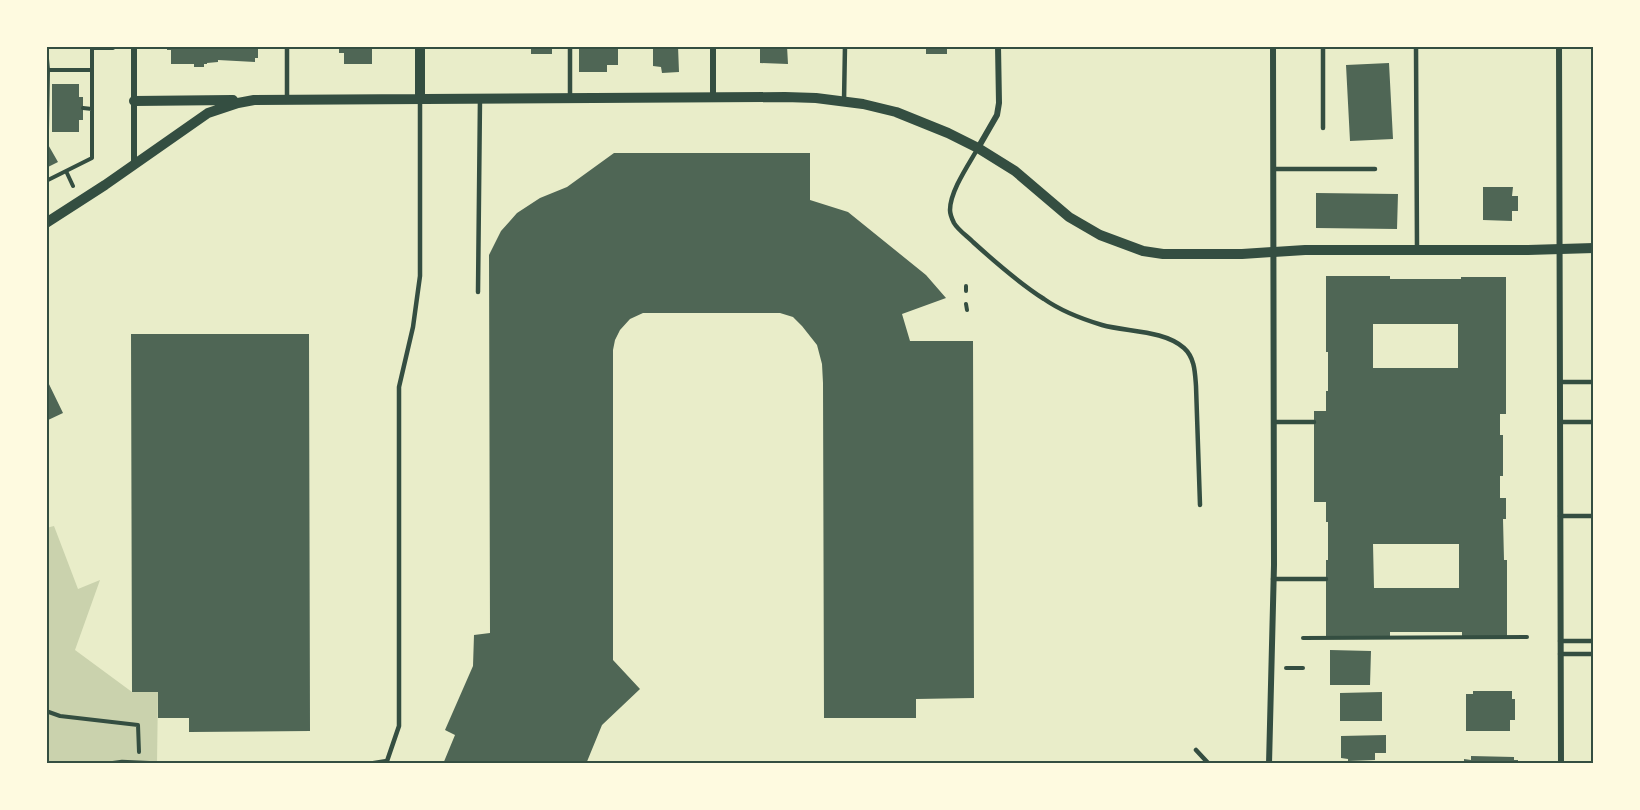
<svg xmlns="http://www.w3.org/2000/svg" width="1640" height="810" font-family="Lora,serif">
  <rect width="100%" height="100%" fill="#e9edc9"/>
  <path fill="#cad2ad" d="M54 526 78 589 100 580 75 650 132 692H158L157 763 47 764 46 528Z"/>
  <path fill="#4f6655" fill-rule="evenodd" d="M167 46H258V58H255V62L218 60V62L207 63V64H204V67H194V64H171V50H167Z
    M339 46H372V64H344V53H339Z
    M531 46H552V54H531Z
    M579 46H618V65H607V72H579Z
    M653 46H678L679 72 662 73 661 67 653 66Z
    M760 46H787L788 64 760 63Z
    M926 46H947V54H926Z
    M1389 63 1393 139 1350 141 1346 65Z
    M52 84H79V97H83V120H79V132H52Z
    M46 141 58 162 46 168Z
    M614 153H810V200L848 212 926 275 946 298 902 314 910 341H973L974 698 916 699V718H824L823 383 822 364 817 345 802 326 793 317 780 313H643L630 319 620 330 615 340 613 350V660L640 689 602 725 586 764H443L455 735 445 730 473 666 474 635 490 633 489 255 501 231 517 213 540 198 567 187Z
    M1483 187H1513L1512 196H1518V211H1512V221L1483 220Z
    M1316 193 1398 194 1397 229 1316 228Z
    M1326 276H1390V279H1461V277H1506V414H1500V435H1503V476H1500V498H1506V519H1503L1504 560H1507V636H1462V632H1390V636H1326V560H1328V522H1326V502H1314V411H1326V391H1328V352H1326ZM1373 324H1458V368H1373ZM1373 544H1459V588H1374Z
    M131 334H309L310 731 189 732V718H158V692H132Z
    M46 378 63 413 46 421Z
    M1330 650 1371 651 1370 685H1330Z
    M1473 691H1512V699H1515V720H1510V731H1466V694H1473Z
    M1382 692V721H1340V693Z
    M1386 735V753H1375V760L1348 761V759L1341 758V736Z
    M1471 756 1514 757V760H1518V764H1464V759L1471 760Z"/>
  <g fill="none" stroke-linecap="round" stroke-linejoin="round">
    <path stroke="#344e41" stroke-width="4" d="M46 48 48 70H92
      M83 108 92 109
      M47 131 48 70
      M46 181 66 171
      M73 186 66 171 92 158V48H113V46
      M966 286V291
      M966 304 967 310
      M1303 638 1527 637
      M1286 668H1303
      M46 711 60 716 138 725 139 752"/>
    <path stroke="#344e41" stroke-width="4.5" d="M287 46V99
      M570 46V97
      M1323 46V128
      M1416 46 1417 250
      M844 101 845 46
      M978 148C969 164 950 191 950 210 950 214 952 219 954 223 958 230 967 236 973 242 995 262 1019 283 1044 299 1061 311 1082 319 1102 325 1127 332 1164 330 1184 348 1195 358 1195 373 1196 386L1200 505
      M1274 169H1375
      M478 292 480 98
      M1560 382H1594
      M1274 422H1314
      M1560 422H1594
      M1560 516H1594
      M1273 579H1326
      M1560 641H1594
      M1560 654H1594
      M1196 750 1209 764
      M107 764 122 762 166 764
      M368 764 387 761
      M386 764 399 726V387L413 327 420 276V99"/>
    <path stroke="#344e41" stroke-width="6" d="M1559 46 1561 764
      M713 97V46
      M978 148 997 115 999 103 998 46
      M134 165V46
      M1269 764 1274 565 1273 46"/>
    <path stroke="#344e41" stroke-width="10" d="M420 46V99
      M134 101 233 100
      M46 223 105 185 208 113 238 103 254 100 785 97 816 98 863 104 896 112 948 133 978 148 1015 171 1069 217 1100 235 1143 251 1163 254H1242L1305 250H1528L1594 248"/>
  </g>
  <rect width="1640" height="810" fill="none" stroke="#fefae0" stroke-width="96"/>
  <rect x="48" y="48" width="1544" height="714" fill="none" stroke="#344e41" stroke-width="2"/>
</svg>
